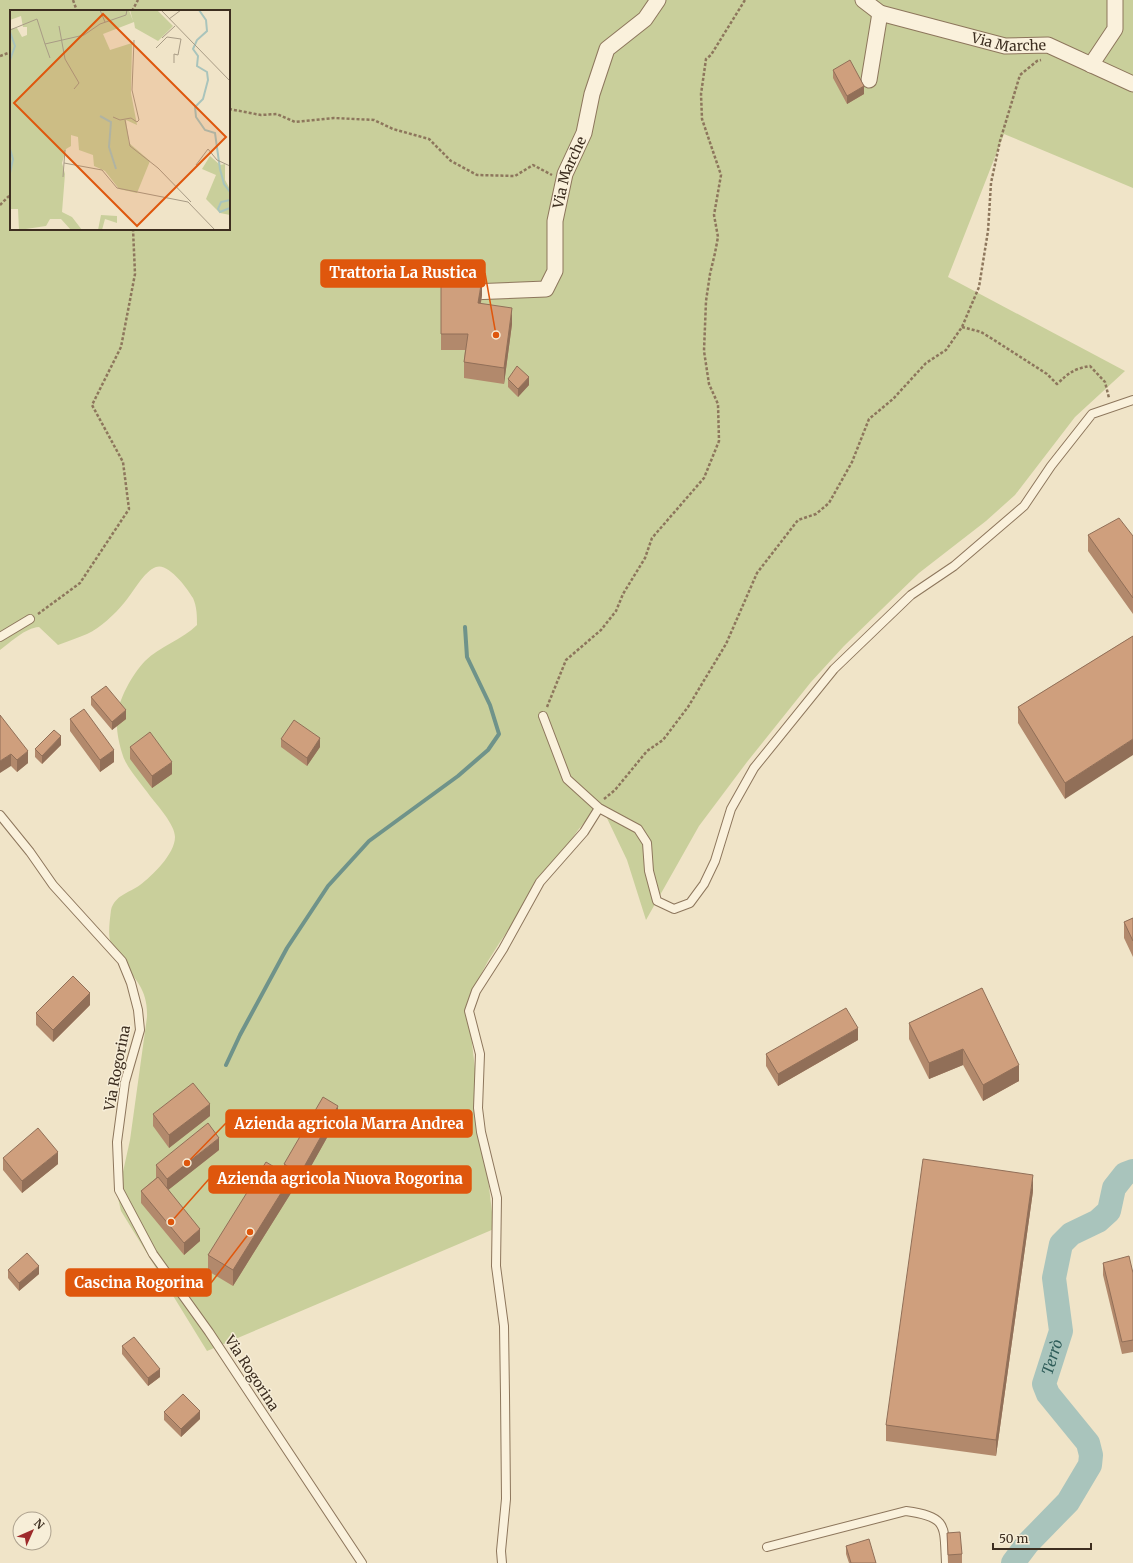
<svg xmlns="http://www.w3.org/2000/svg" width="1133" height="1563" font-family="Merriweather,serif">
  <rect width="100%" height="100%" fill="#f0e4c8"/>
  <path fill="#c9cf9b" fill-rule="evenodd" d="M0 0H1133V188L1004 134 948 277 1125 371 1075 417 1015 495 986 521 919 573 844 646 811 682 747 762 699 826 646 920 627 860 605 814 595 810 578 830 500 942 488 961 477 982 471 1001 469 1018 494 1229 207 1351 121 1211 118 1198 119 1190 130 1140 147 1017C148 990 136 980 120 959 116 953 112 947 110 940 108 932 110 919 111 910 115 895 129 893 140 885 152 876 175 854 175 837 175 825 158 806 150 796 143 786 127 768 123 756 119 744 116 730 117 717 118 700 133 673 145 661 160 646 182 640 197 625 197 616 197 607 193 598 188 589 168 562 156 567 144 571 133 593 124 603 115 614 100 628 87 634 78 638 68 641 58 645L39 627C25 628 11 642 0 650ZM11 11H229V229H11Z"/>
  <g fill="none" stroke-linecap="round" stroke-linejoin="round">
    <path stroke="#6f938a" stroke-width="4" d="M226 1065 240 1035 287 948 328 886 369 841 458 776 488 750 499 734 490 705 467 657 465 627"/>
    <path stroke="#a9c4bc" stroke-width="24" id="s1" d="M1013 1563 1028 1543 1068 1502 1090 1465 1091 1455 1088 1443 1048 1394 1044 1384 1061 1331 1054 1278 1061 1244 1071 1234 1098 1221 1109 1211 1114 1188 1125 1174 1133 1171"/>
    <g stroke="#8d765c" stroke-width="10">
      <path id="lane" d="M0 637 30 619
        M543 716 567 779 599 808 638 829 647 843 649 871 657 901 674 909 690 903 704 884 715 861 731 809 754 768 834 669 911 595 954 566 1024 506 1051 466 1092 414 1133 400
        M0 815 30 852 53 885 122 961 131 983 138 1010 140 1030 125 1082 117 1142 119 1190 153 1254 209 1332 362 1563
        M767 1547 906 1511C948 1517 944 1525 946 1563
        M502 1563 501 1551 506 1499 505 1395 504 1326 496 1266 497 1198 481 1132 478 1108 480 1054 469 1011 476 991 503 949 540 882 584 832 599 808"/>
    </g>
    <g stroke="#8d765c" stroke-width="17">
      <g id="street">
        <path id="s2" d="M863 0 880 13 1005 46 1048 45 1133 84"/>
        <path d="M1091 65 1115 29V0"/>
        <path d="M869 80 880 13"/>
        <path id="s3" d="M470 296V292L546 289 555 271V221L565 174 584 133 592 94 607 49 645 19 658 0"/>
      </g>
    </g>
    <path stroke="#8d765c" stroke-width="2.5" stroke-dasharray="3 2" stroke-linecap="butt" d="M73 0 77 11
      M132 11 138 0
      M0 56 11 52
      M229 109 261 115 277 114 295 122 334 118 374 120 393 129 429 139 451 161 477 175 515 176 533 165 552 175
      M0 205 11 194
      M962 327 981 332 994 340 1047 374 1057 384C1069 373 1073 369 1090 366L1105 382 1109 398
      M38 614 80 583 129 509 123 462 92 405 121 347 135 274 133 229
      M547 707 566 660 601 630 616 611 623 594 645 558 652 538 704 478 719 441 718 404 709 384 704 351 706 301 710 274 715 253 718 237 714 215 721 175 702 119 701 94 706 59 711 55 745 0
      M604 799 615 790 647 751 663 740 688 707 726 644 757 573 798 520 816 514 829 503 852 462 869 419 893 399 926 363 946 350 962 327 979 287 988 231 991 183 1000 141 1020 75 1037 61 1041 60"/>
    <use href="#lane" stroke="#faf1dc" stroke-width="8"/>
    <use href="#street" stroke="#faf1dc" stroke-width="15"/>
  </g>
  <path fill="#b2896c" d="M833 70 864 94 847 104 833 78Z
    M441 283 482 295 481 303 512 324 504 384 464 378V362L465 350H441Z
    M508 379 529 385 518 397 508 387Z
    M1088 535 1133 536V614L1088 551Z
    M1133 636 1065 799 1018 723V707Z
    M91 697 126 719 112 730 91 705Z
    M0 715 28 763 17 772 11 766Z
    M70 719 114 762 100 772 70 731Z
    M281 739 320 747 307 766 281 747Z
    M61 745 42 764 35 757V749Z
    M130 747 172 774 152 788 130 759Z
    M1133 918V957L1124 938V922Z
    M982 988 1019 1081 983 1101 963 1065 929 1079 909 1039V1023Z
    M90 1005 53 1042 36 1025V1013Z
    M858 1040 778 1086 766 1066V1054Z
    M153 1114 210 1116 169 1148 153 1126Z
    M338 1118 300 1186 291 1180V1193L233 1286 208 1271V1255L284 1173V1164Z
    M219 1150 168 1190 200 1241 184 1255 141 1203V1191L156 1178V1165Z
    M3 1158 58 1164 22 1193 3 1170Z
    M1033 1191 996 1456 886 1441V1425Z
    M1103 1263 1133 1273V1352L1122 1354 1103 1275Z
    M8 1270 39 1274 19 1291 8 1278Z
    M122 1346 160 1377 148 1386 122 1354Z
    M164 1412 200 1419 181 1437 164 1420Z
    M947 1533 962 1554V1563H948Z
    M846 1546 876 1563H849L846 1554Z"/>
  <path fill="#916f58" d="M864 86V94L847 104V96Z
    M482 279V295L478 319V303Z
    M512 308V324L504 384V368Z
    M529 377V385L518 397V389Z
    M126 710V719L112 730V722Z
    M61 736V745L42 764V756Z
    M320 738V747L307 766V758Z
    M1133 739V755L1065 799V783Z
    M114 750V762L100 772V760Z
    M28 751V763L17 772V760Z
    M11 754V766L0 773V761Z
    M172 762V774L152 788V776Z
    M90 993V1005L53 1042V1030Z
    M858 1028V1040L778 1086V1074Z
    M963 1049V1065L929 1079V1063Z
    M1019 1065V1081L983 1101V1085Z
    M210 1104V1116L169 1148V1135Z
    M338 1106V1118L300 1186V1174Z
    M219 1138V1150L167 1191V1179Z
    M58 1152V1164L22 1193V1181Z
    M1033 1175V1191L996 1456V1440Z
    M291 1177V1193L233 1286V1270Z
    M200 1229V1241L184 1255V1243Z
    M39 1266V1274L19 1291V1283Z
    M160 1369V1377L148 1386V1378Z
    M200 1411V1419L181 1437V1429Z"/>
  <path fill="#cf9f7d" stroke="#916f58" d="M850 60 864 86 847 96 833 70Z
    M482 279 478 303 512 308 504 368 464 362 468 334H441V283L465 286Z
    M517 366 529 377 518 389 508 379Z
    M1119 518 1133 536V598L1088 535Z
    M1133 636V739L1065 783 1018 707Z
    M106 686 126 710 112 722 91 697Z
    M84 709 114 750 100 760 70 719Z
    M0 715 28 751 17 760 11 754 0 761Z
    M294 720 320 738 307 758 281 739Z
    M54 730 61 736 42 756 35 749Z
    M150 732 172 762 152 776 130 747Z
    M1133 918V941L1124 922Z
    M73 976 90 993 53 1030 36 1013Z
    M982 988 1019 1065 983 1085 963 1049 929 1063 909 1023Z
    M846 1008 858 1028 778 1074 766 1054Z
    M193 1083 210 1104 169 1135 153 1114Z
    M323 1097 338 1106 300 1174 284 1164Z
    M208 1123 219 1138 167 1179 156 1165Z
    M38 1128 58 1152 22 1181 3 1158Z
    M923 1159 1033 1175 996 1440 886 1425Z
    M266 1162 291 1177 233 1270 208 1255Z
    M158 1177 200 1229 184 1243 141 1191Z
    M27 1253 39 1266 19 1283 8 1270Z
    M1129 1256 1133 1273V1340L1122 1342 1103 1263Z
    M134 1337 160 1369 148 1378 122 1346Z
    M183 1394 200 1411 181 1429 164 1412Z
    M960 1532 962 1554 948 1555 947 1533Z
    M869 1539 876 1563H851L846 1546Z"/>
  <g text-anchor="middle" stroke-width="3" stroke-linejoin="round" paint-order="stroke">
    <g font-size="14" fill="#3d2e20" stroke="#f7eed8">
      <text dy="5" stroke="none"><textPath href="#s2" startOffset="154">Via Marche</textPath></text>
      <text dy="5" stroke="none"><textPath href="#s3" startOffset="201">Via Marche</textPath></text>
      <text transform="translate(117 1068) rotate(-79)" y="5">Via Rogorina</text>
      <text transform="translate(252 1373) rotate(57)" y="5">Via Rogorina</text>
    </g>
    <g font-size="15" font-style="italic" fill="#2f5d5a" stroke="#f7eed8">
      <text dy="5" stroke="none"><textPath href="#s1" startOffset="250">Terrò</textPath></text>
    </g>
  </g>
  <g transform="translate(10 10)">
    <rect width="220" height="220" fill="#f0e4c8"/>
    <path d="M0 0H119L123 11 120 0H147L163 16 148 31 125 18 124 12 93 24 100 40 122 33 121 83 127 115 116 110 119 133 140 151 127 183 109 179 95 161 84 156 83 145 69 140 68 127 61 125V136L56 139 52 153 55 164 52 202 62 207 72 220H61L51 209H40L36 216 9 220 8 199H0V19L7 18 12 27 17 25V17H13L11 6 0 10ZM200 146 210 155 215 154V170L220 179V205L210 203 196 189 206 165 192 159ZM91 205 107 206V213L95 209 92 220H88Z" fill="#c9cf9b"/>
    <path fill="none" stroke="#a9c4bc" stroke-width="2" d="M189 0 196 10 197 21 187 30 183 39 188 46 187 56 197 62 198 70 193 89 185 97 186 107 195 120 205 123 210 159 214 174 220 182M0 22 5 36 0 50M90 106 101 112 99 137 106 159M0 139 3 149 0 163M220 190 211 192 208 199 210 202 220 198"/>
    <path fill="none" stroke="#a89b85" stroke-width="1" d="M90 0 95 12M151 0 220 71M159 9 171 0M49 16 55 49 69 73 64 79M0 20 27 9 35 34 74 25 90 14 116 5 117 0M152 28 165 16M35 34 40 48M146 38 157 27 171 29 168 45 164 44V53M103 107 110 110 121 108 127 112 129 110 122 80 124 30M115 110 120 136 148 158 181 192M55 140 54 153 92 160 107 178 178 192 205 220M186 155 198 139 207 150 220 156M53 167 54 153"/>
    <path fill="#df570d" fill-opacity="0.15" stroke="#df570d" stroke-width="2" d="M93 4 216 127 127 216 4 93Z"/>
    <rect width="220" height="220" fill="none" stroke="#3d2e20" stroke-width="2"/>
  </g>
  <path fill="none" stroke="#df570d" stroke-width="1.5" d="M496 335L485 273M187 1163L226 1123M171 1222L209 1179M250 1232L211 1283"/>
  <g fill="#df570d" stroke="#f7eed8" stroke-width="1.5">
    <circle cx="496" cy="335" r="4"/>
    <circle cx="187" cy="1163" r="4"/>
    <circle cx="171" cy="1222" r="4"/>
    <circle cx="250" cy="1232" r="4"/>
  </g>
  <g fill="#df570d" stroke="#df570d" stroke-width="1.5">
    <rect x="321" y="260" width="164" height="27" rx="4"/>
    <rect x="226" y="1110" width="246" height="27" rx="4"/>
    <rect x="209" y="1166" width="262" height="27" rx="4"/>
    <rect x="66" y="1269" width="145" height="27" rx="4"/>
  </g>
  <g font-size="15" text-anchor="middle" font-weight="bold" fill="#fff">
    <text x="403" y="278">Trattoria La Rustica</text>
    <text x="349" y="1129">Azienda agricola Marra Andrea</text>
    <text x="340" y="1184">Azienda agricola Nuova Rogorina</text>
    <text x="139" y="1288">Cascina Rogorina</text>
  </g>
  <g transform="translate(32 1531) rotate(45)"><circle r="19" fill="#f7eed8" stroke="#ada18e"/>
  <path d="M0-3L7 15L0 10L-7 15Z" fill="#9e2a2b"/>
  <text y="-6" font-size="11" font-weight="bold" text-anchor="middle" fill="#3d2e20">N</text>
  </g>
  <path d="M993 1543v6h98v-6" fill="none" stroke="#3d2e20" stroke-width="2"/>
  <text x="999" y="1543" font-size="12" fill="#3d2e20" stroke="#f7eed8" stroke-width="3" paint-order="stroke">50 m</text>
</svg>
